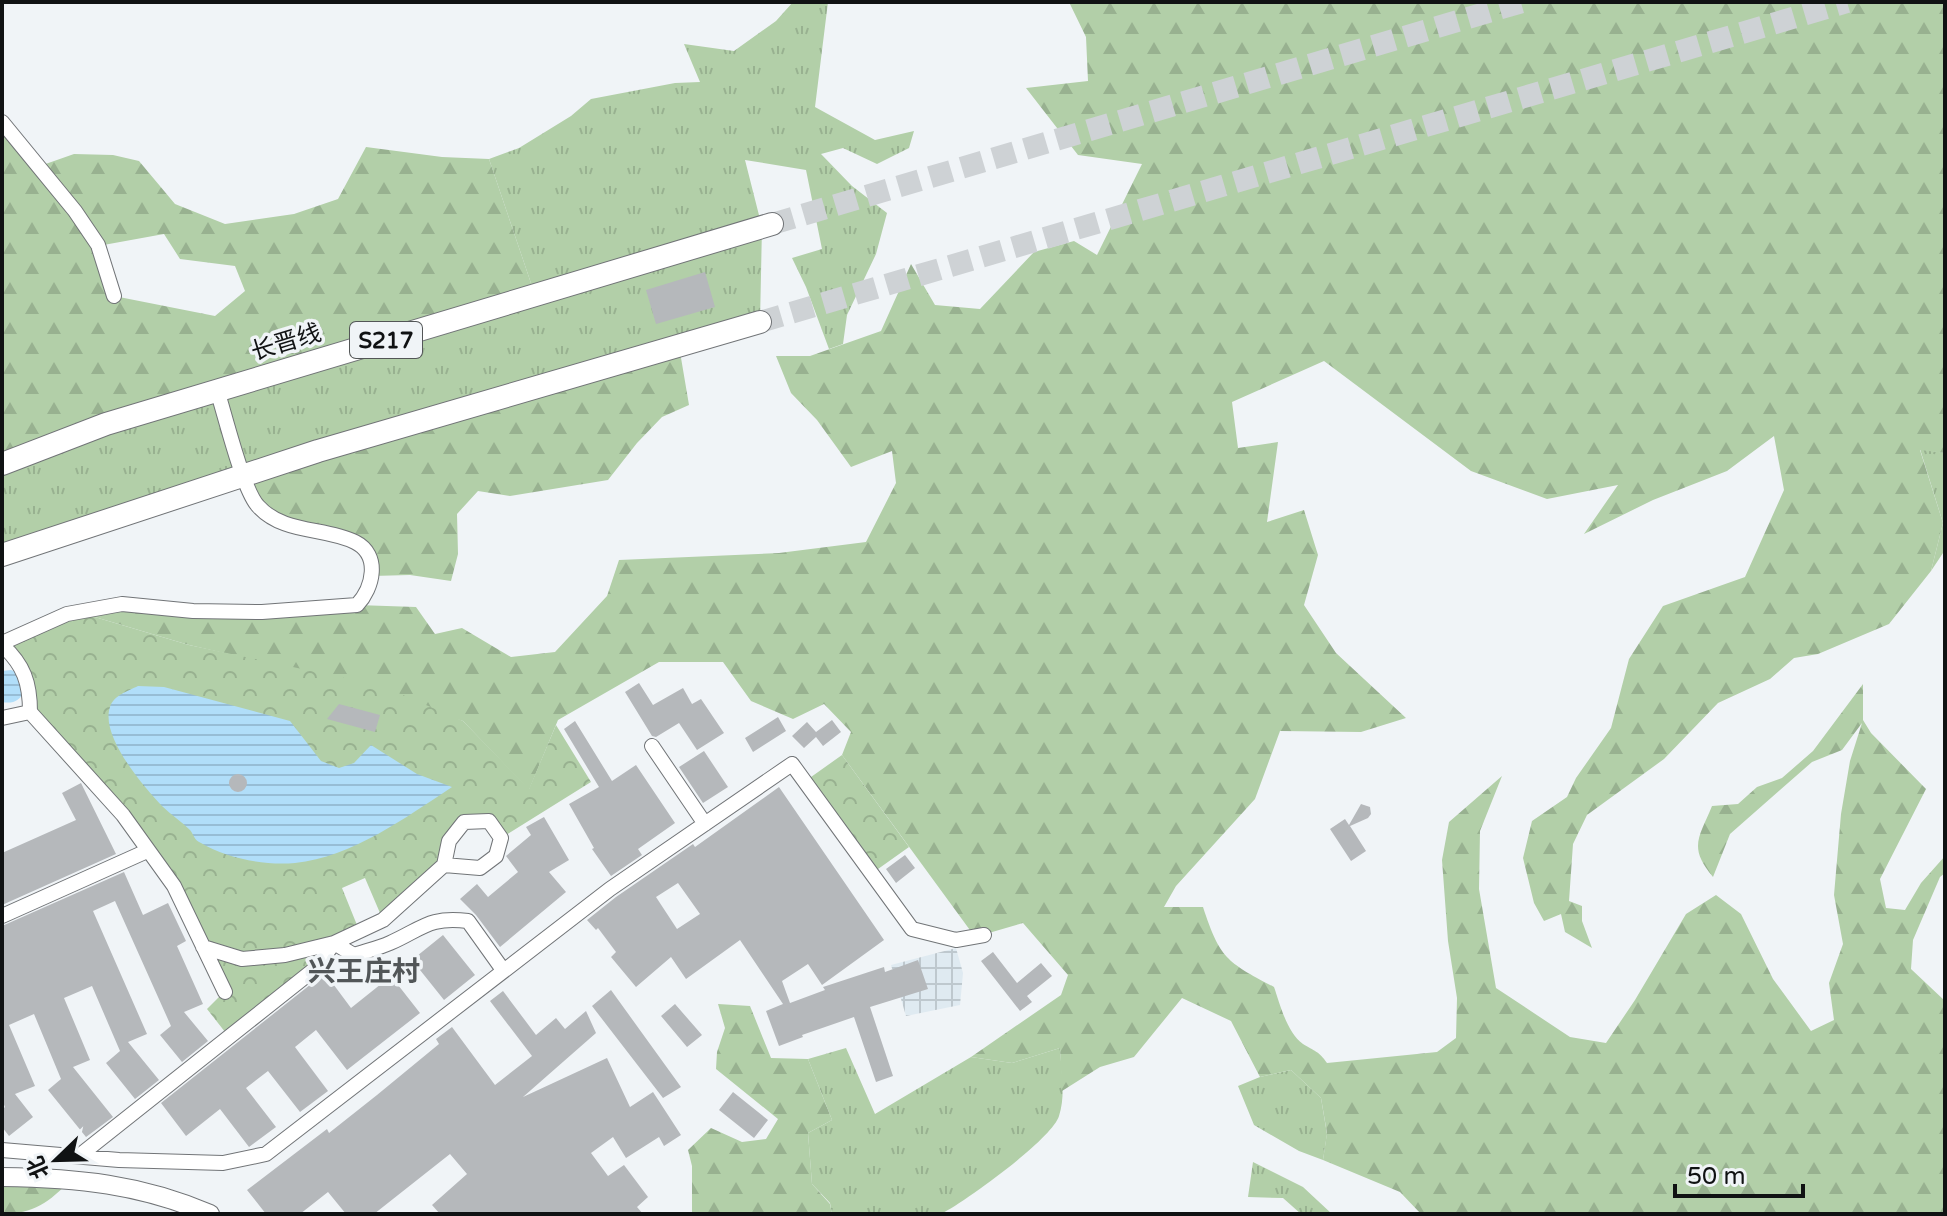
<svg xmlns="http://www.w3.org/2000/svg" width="1947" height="1216" font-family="'Varela Round','Noto Sans SC',sans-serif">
  <defs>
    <pattern id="industrial-grid" width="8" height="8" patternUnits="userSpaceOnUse" patternTransform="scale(2)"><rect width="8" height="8" fill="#dfeaf1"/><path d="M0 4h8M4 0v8" fill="none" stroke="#bec8ce"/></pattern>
    <pattern id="grass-tufts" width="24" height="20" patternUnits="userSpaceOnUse" patternTransform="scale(2)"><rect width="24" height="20" fill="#b2cfa8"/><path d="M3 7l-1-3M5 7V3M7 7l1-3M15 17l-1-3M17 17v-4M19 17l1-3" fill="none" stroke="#98b190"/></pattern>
    <pattern id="forest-firs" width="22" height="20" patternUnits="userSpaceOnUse" patternTransform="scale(2)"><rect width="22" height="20" fill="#b2cfa8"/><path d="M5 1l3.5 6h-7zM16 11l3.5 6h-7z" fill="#98b190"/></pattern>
    <pattern id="park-crowns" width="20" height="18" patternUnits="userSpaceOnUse" patternTransform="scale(2)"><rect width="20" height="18" fill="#b2cfa8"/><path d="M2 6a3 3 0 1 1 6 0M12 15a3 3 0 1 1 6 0" fill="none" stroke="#98b190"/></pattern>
    <pattern id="water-rules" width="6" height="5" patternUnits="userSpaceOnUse" patternTransform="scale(2)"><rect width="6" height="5" fill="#b1def9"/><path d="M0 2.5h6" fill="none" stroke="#97bdd5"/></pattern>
  </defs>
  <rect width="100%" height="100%" fill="#f0f4f7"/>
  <path fill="url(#industrial-grid)" d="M956 948 963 973 960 1005 906 1016 891 965Z"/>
  <path fill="url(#grass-tufts)" d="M793 2H828L815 107 875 140 914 131 909 148 877 164 843 148 821 154 852 186 887 213 876 254 847 315 843 344 829 349 806 287 792 258 822 249 806 170 745 160 762 227 760 322 237 477 2 555V464L535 295 489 159 519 148 571 116 591 99 675 83 700 82 684 44 734 51 776 21Z
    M1920 449 1945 453V550L1931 571 1943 523Z
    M846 1048 875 1114 971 1057 1012 1063 1060 1048C1061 1069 1066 1095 1059 1116 1052 1139 965 1202 941 1214H832L830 1203 812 1184 808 1133 832 1120 808 1059Z
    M1291 1070 1321 1098 1327 1134 1323 1160 1299 1151 1254 1125 1238 1086 1260 1077Z
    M1253 1162 1303 1187 1332 1214H1301L1283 1198 1248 1197Z"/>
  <path fill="url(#forest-firs)" fill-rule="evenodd" d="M1069 2H1945V453L1920 450 1943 523 1931 571 1889 624 1818 654 1794 658 1770 679 1718 703 1664 759 1587 815 1573 844 1569 901 1582 906V921L1592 948 1565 932 1561 914 1544 921 1534 903 1523 858 1532 821 1567 797 1576 778 1611 728 1629 659 1663 606 1745 577 1784 490 1774 436 1727 471 1653 500 1584 534 1618 485 1547 499 1471 471 1324 361 1232 402 1238 448 1278 442 1267 522 1304 510 1318 555 1304 605 1336 653 1406 718 1361 732 1280 731 1255 799 1176 886 1164 907H1203C1220 959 1227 962 1274 987 1280 1004 1287 1033 1303 1044 1314 1051 1319 1051 1327 1063L1437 1052 1456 1038 1457 998 1448 941 1442 860 1449 822 1502 776 1480 831 1479 889 1496 988 1570 1037 1606 1043 1635 1000 1686 914 1716 895 1741 914 1773 979 1811 1031 1834 1020 1829 983 1843 944 1834 895 1841 814 1850 761 1862 723 1842 750 1812 762 1730 834 1713 877C1688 847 1699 838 1712 806L1738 804 1757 787 1782 778 1813 751 1863 684V720L1871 733 1926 789 1880 879 1886 908 1905 910 1921 883 1945 856V873L1940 877 1913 940 1911 969 1945 1001V1214H1421L1400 1192 1323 1160 1327 1133 1321 1098 1291 1070 1260 1077 1231 1021 1182 998 1134 1057 1100 1067 1062 1091 1060 1048 1012 1063 971 1057 1061 995 1068 975 1023 923 975 937 842 755 851 732 824 704 793 719 751 701 723 662H659L558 720 529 790 463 721 285 667 189 645 78 612 122 604 193 611 357 605 416 607 435 634 462 628 511 657 555 652 607 596 619 560 779 553 866 542 896 483 892 451 851 467 817 420 791 393 776 356H810L881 331 911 264 935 305 980 309 1034 252 1074 241 1097 255 1142 164 1078 155 1026 88 1088 81 1086 37Z
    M2 122 37 167 74 154 113 155 139 161 175 204 225 224 294 214 338 199 366 147 442 157 489 159 535 295 2 464ZM164 234 180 259 235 266 245 291 215 316 114 296 98 246Z
    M679 346 689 405 662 417 637 443 608 480 510 496 478 491 457 514 458 554 451 581 410 575 372 576 356 543 258 507 244 475Z
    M718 1004 750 1006 771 1058 808 1059 832 1120 808 1133 812 1184 830 1204 832 1214H692V1166L688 1150 711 1128 742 1142 766 1139 778 1119 716 1069 717 1052 725 1028Z
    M2 1177 71 1180C49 1202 34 1214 2 1214Z"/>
  <path fill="url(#park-crowns)" d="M78 612 189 645 382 686 463 721 529 789 556 725 591 782 501 838 488 822H464L444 865 383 920 365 878 342 888 359 930 229 1037 207 1009 225 991 174 886 30 712V698L2 643Z
    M842 755 909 847 871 874 804 782Z"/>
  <path fill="url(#water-rules)" d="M11 670 16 672 24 691C20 701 13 704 2 702V671Z
    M138 686 164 687 290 721 321 761 339 768 354 763 371 745 417 774 452 787C405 818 352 857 295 863 265 866 226 858 201 843 194 840 194 835 190 830 181 821 171 815 162 806 143 786 100 736 110 707 114 695 128 691 138 686Z"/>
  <path fill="#b5b8bb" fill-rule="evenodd" d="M705 272 715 307 656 324 646 290Z
    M639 683 653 705 683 688 692 704 701 699 724 733 697 750 679 723 656 737 652 736 625 692Z
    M339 704 380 715 375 732 327 719Z
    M778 717 786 731 753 752 745 738Z
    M832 720 841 732 823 746 816 737 804 748 792 736 807 722 816 732Z
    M575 721 612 781 636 765 675 823 638 849 642 855 611 876 592 849 594 848 569 804 599 787 564 729Z
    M704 751 728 787 703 803 679 767Z
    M229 783a9 9 0 1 1 18 0a9 9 0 1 1-18 0Z
    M81 783 116 854 2 905V853L76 820 62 793Z
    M779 787 884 940 822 985 808 964 782 981 790 1003 825 990 823 987 884 967 885 972 918 960 928 989 870 1007 893 1076 876 1082 854 1017 802 1035 803 1037 779 1046 766 1011 783 1004 740 940 686 979 671 957 636 987 611 957 616 952 598 928 596 930 587 920 616 897 693 844 695 847ZM678 883 700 914 677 929 656 897Z
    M1361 804 1370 807 1371 814 1368 818 1350 826 1366 851 1351 861 1330 829 1345 819 1349 825Z
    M544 817 569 860 549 872 566 892 500 947 476 915 460 899 477 884 488 897 518 872 506 856 531 835 526 827Z
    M905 855 915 868 896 883 886 869Z
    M124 872 143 915 168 903 186 941 177 946 203 1004 184 1012 208 1041 182 1062 160 1035 171 1026 115 901 93 911 147 1034 128 1042 159 1080 135 1099 106 1063 120 1051 92 986 64 998 90 1060 73 1067 113 1117 86 1137 48 1090 61 1079 34 1014 9 1025 35 1086 15 1094 33 1117 9 1136 2 1127V1110L5 1107 2 1100V926Z
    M443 935 475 975 444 1000 412 960Z
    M993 952 1017 983 1041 963 1052 976 1027 996 1032 1002 1020 1011 981 961Z
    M325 973 351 1008 391 976 420 1013 347 1070 316 1030 295 1047 328 1091 300 1112 268 1071 246 1088 276 1127 249 1147 220 1109 186 1136 161 1103Z
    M611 990 681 1087 663 1098 592 1006Z
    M503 991 536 1035 556 1018 565 1029 586 1011 596 1033 523 1097 607 1058 630 1107 653 1092 681 1135 664 1146 659 1137 626 1158 613 1137 591 1153 608 1176 624 1165 648 1197 637 1207 643 1214H440L432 1205 467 1174 450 1154 374 1214H346L328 1192 300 1214H266L247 1190 327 1129 329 1133 377 1095 439 1044 436 1039 452 1027 495 1085 532 1056 490 1001Z
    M675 1004 702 1035 687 1047 661 1016Z
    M733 1092 768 1120 754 1138 719 1110Z"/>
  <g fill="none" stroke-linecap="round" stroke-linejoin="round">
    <path stroke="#ced2d5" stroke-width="22" stroke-dasharray="22 11" stroke-linecap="butt" d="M772 224 1522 2
      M760 322 1847 2"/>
    <g stroke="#717477" stroke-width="16">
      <path id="minor" d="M2 122 75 211 98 245 114 296
        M2 643 67 614 122 604 193 611 262 612 357 605C373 588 381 555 355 542 325 527 283 534 258 506 243 490 225 415 217 390
        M2 645C24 665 30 683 30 712
        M2 718 30 712 123 815 174 886 225 992
        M652 746 705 824
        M2 916 147 851
        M203 947 242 959 285 955 334 943 383 920 444 865 449 841 464 822 489 821 501 838 496 856 480 868 444 865
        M2 1150 119 1160 223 1163 266 1154 610 889 792 764 912 929 956 940 984 935
        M79 1156 316 968 334 943 354 955C366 951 379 948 390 943 422 929 429 916 468 921L503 970"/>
    </g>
    <g stroke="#717477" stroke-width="20">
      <path id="tertiary" d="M2 1177C77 1178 140 1184 210 1214"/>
    </g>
    <g stroke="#717477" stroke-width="24">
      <path id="primary" d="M2 464 106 424 772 224
        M2 555 318 451 760 322"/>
    </g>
    <use href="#minor" stroke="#fff" stroke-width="14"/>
    <use href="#tertiary" stroke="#fff" stroke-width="18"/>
    <use href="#primary" stroke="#fff" stroke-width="22"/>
  </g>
  <g text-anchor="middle" stroke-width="7" stroke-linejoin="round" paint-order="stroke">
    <rect fill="#f0f4f7" stroke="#535657" stroke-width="2" x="350" y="322" width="72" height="36" rx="6"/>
    <g font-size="22" font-weight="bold" fill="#101213">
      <text x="386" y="348">S217</text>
    </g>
    <g font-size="24" fill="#101213" stroke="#f0f4f7">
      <text transform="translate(286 342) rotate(-17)" y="8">长晋线</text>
    </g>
    <g font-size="28" font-weight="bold" fill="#525658" stroke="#f0f4f7">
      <text x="364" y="981">兴王庄村</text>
    </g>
  </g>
  <rect width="1947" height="1216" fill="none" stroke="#101213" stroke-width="8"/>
  <g transform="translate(56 1160) rotate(247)" stroke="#f0f4f7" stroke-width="6" paint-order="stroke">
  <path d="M0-6L14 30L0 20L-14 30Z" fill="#101213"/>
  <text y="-12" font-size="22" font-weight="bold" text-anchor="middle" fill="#101213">北</text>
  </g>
  <path d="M1675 1184v12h128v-12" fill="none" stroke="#101213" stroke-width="4"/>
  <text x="1687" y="1184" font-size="24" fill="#101213" stroke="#f0f4f7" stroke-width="6" paint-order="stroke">50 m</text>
</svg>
